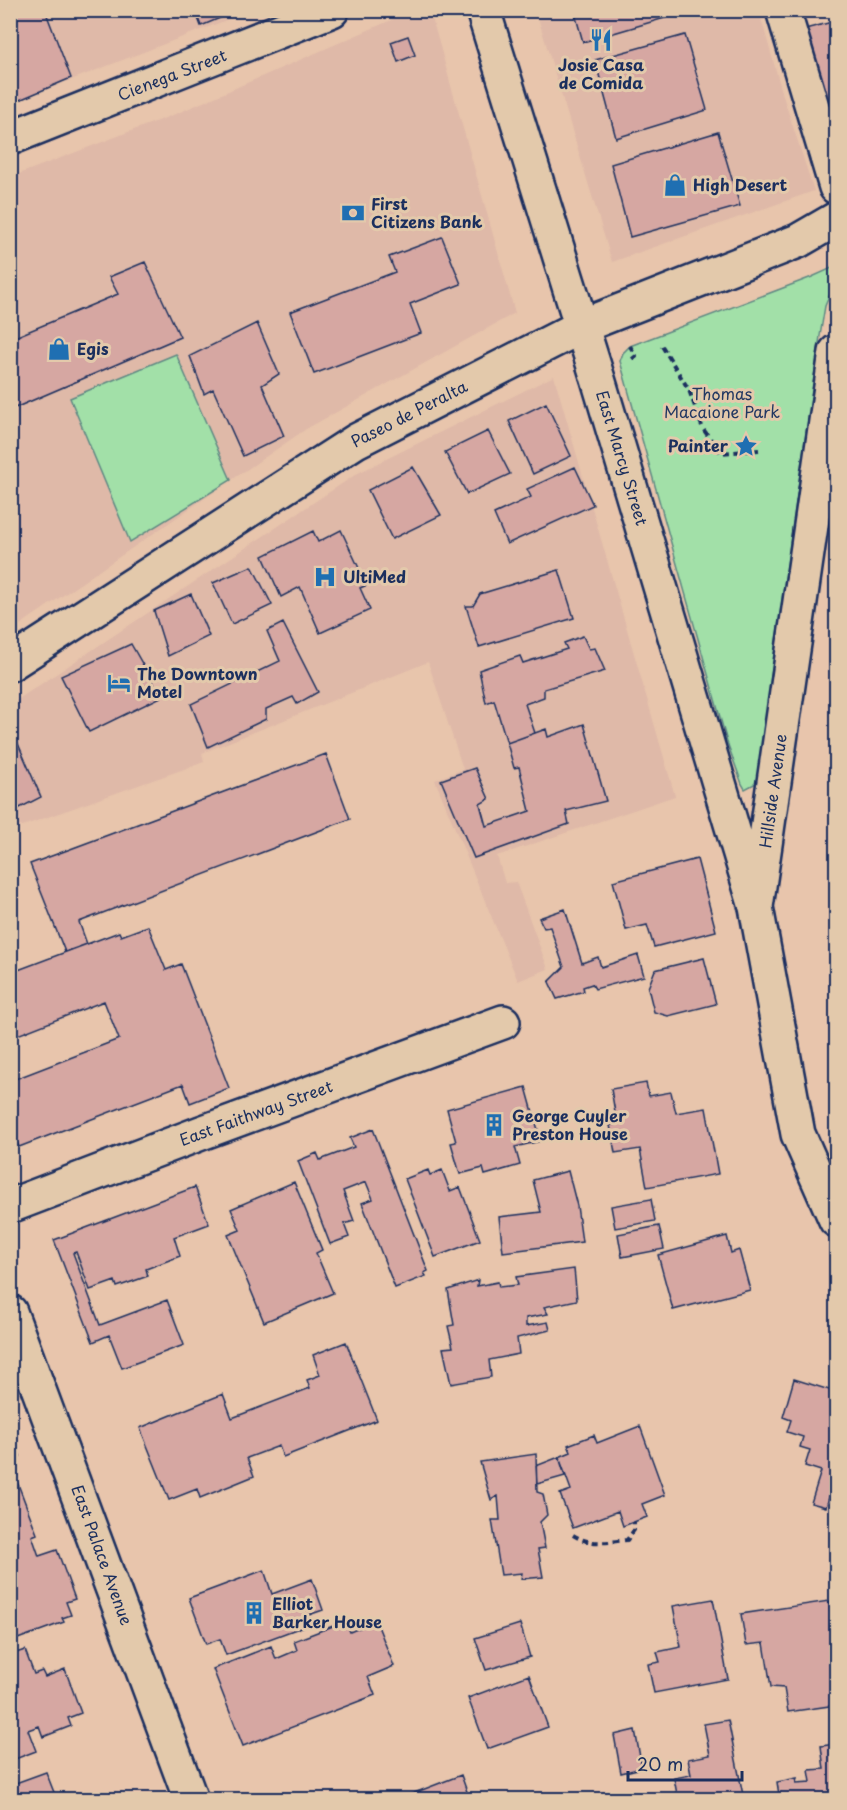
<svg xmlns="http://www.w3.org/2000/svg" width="847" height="1810" font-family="'Playpen Sans',sans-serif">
  <rect width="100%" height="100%" fill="#e8c5ac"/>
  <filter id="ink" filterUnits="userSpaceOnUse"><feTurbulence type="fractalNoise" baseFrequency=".0167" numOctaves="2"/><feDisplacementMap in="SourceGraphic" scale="12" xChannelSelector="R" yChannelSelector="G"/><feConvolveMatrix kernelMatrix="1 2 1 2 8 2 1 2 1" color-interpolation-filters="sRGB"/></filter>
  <g filter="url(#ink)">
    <path fill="#dfb9a8" d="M11 11H250L11 103Z
      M412 11H430L515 313 306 429 11 631V177L178 113Z
      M536 11H759L784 99 814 191 612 262Z
      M554 376 675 796 497 856 505 883 516 882 548 969 518 981 435 780 463 769 428 662 202 753 204 762 11 830V704L358 473Z"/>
    <path fill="#a2e0a8" stroke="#5e8883" stroke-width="1.5" d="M836 261V280L825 306 820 336 770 683 763 768 758 782 745 789 742 784 727 742 620 361 623 353 630 346 812 277 830 269Z
      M176 354 231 480 130 542 70 398Z"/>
    <path fill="#d6a7a2" stroke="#1b2f5e" stroke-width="1.5" d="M10 10H45L71 78 10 104Z
      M195 10H239L201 26Z
      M574 10H673L675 15 583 42Z
      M836 21V109L828 112 805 29Z
      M685 35 707 110 616 138 595 60Z
      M408 36 415 55 398 62 391 42Z
      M718 132 740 206 630 237 611 164Z
      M442 237 461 284 410 304 421 333 314 374 290 312 395 272 389 257Z
      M145 262 180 337 10 410V339L118 294 109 277Z
      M257 323 279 374 262 385 284 436 243 456 213 389 204 394 190 356Z
      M546 403 571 456 533 474 509 421Z
      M488 431 510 474 467 494 445 452Z
      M413 467 441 515 392 539 368 490Z
      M575 467 593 505 507 544 494 514 531 497 527 489Z
      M341 530 367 585 360 588 370 610 320 633 300 587 281 597 263 556 313 531 318 542Z
      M252 566 272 605 232 624 213 583Z
      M559 570 574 618 479 647 466 606H473L480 594Z
      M191 594 209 636 168 656 154 611Z
      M283 623 318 692 297 704 293 697 266 709V719L208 747 191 704 280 661 267 631Z
      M583 636 589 649 595 648 605 671 544 689V697L525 704 535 733 507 743 494 700 486 703 479 670 520 656 523 663 567 649 564 643Z
      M131 644 161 697 89 732 61 676Z
      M584 724 606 801 566 811 569 824 474 858 441 780 475 768 489 799 480 804 486 826 530 811 519 767 514 768 507 743 546 729 548 737Z
      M10 725 41 797 10 813Z
      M326 754 350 819 79 922 87 944 65 952 30 864Z
      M697 859 716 931 654 947 647 925 626 930 613 881Z
      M565 909 582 963 598 957 601 967 638 955 644 976 595 989 592 984 583 987 584 991 557 999 549 982 564 967 550 927 544 928 539 918Z
      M148 926 166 970 181 964 229 1088 190 1103 183 1084 19 1147 10 1126V1081L119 1039 104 1001 10 1038V973L119 932 121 936Z
      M704 958 716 1004 668 1016 654 1012 648 988 655 970Z
      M646 1083 649 1096 671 1092 676 1113 706 1108 718 1174 647 1187 640 1149 615 1153 610 1125 617 1124 611 1089Z
      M526 1087 541 1141 515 1147 520 1165 485 1175 483 1168 460 1174 451 1143 456 1142 447 1109Z
      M373 1129 428 1271 424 1273 426 1276 395 1288 362 1203 373 1199 366 1182 343 1191 354 1221 344 1224 349 1237 330 1244 298 1161 317 1153 320 1160 354 1147 350 1138Z
      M428 1170 430 1175 442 1170 450 1191 460 1187 480 1240 435 1257 405 1179Z
      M568 1171 577 1206 582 1242 503 1252 499 1217 541 1212 533 1180Z
      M294 1182 322 1250 316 1253 333 1293 264 1322 228 1235 240 1230 231 1209Z
      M195 1187 209 1224 174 1237 180 1256 146 1269 148 1276 117 1287 115 1281 90 1290 76 1252 73 1253 100 1325 167 1300 184 1345 122 1368 109 1335 93 1342 54 1240Z
      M651 1199 655 1221 615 1228 611 1206Z
      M659 1226 664 1249 622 1257 618 1234Z
      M727 1236 731 1253 739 1250 750 1290 673 1310 658 1255Z
      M574 1269 577 1300 544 1307 548 1314 526 1318V1326L548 1322 550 1330 517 1338 519 1354 489 1360 491 1377 451 1384 443 1348 453 1347 448 1326 454 1325 448 1290 478 1280 477 1286 498 1282 499 1287 518 1285 516 1277Z
      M346 1342 377 1420 283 1457 279 1446 247 1458 254 1476 200 1498 197 1489 169 1500 140 1428 223 1394 232 1418 310 1388 307 1380 320 1375 313 1355Z
      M794 1379 836 1392V1415L832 1430 836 1431V1493L831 1491 826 1507 811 1503 821 1471 805 1466 810 1450 800 1447 803 1437 787 1432 791 1420 783 1417Z
      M640 1426 665 1495 642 1504 647 1517 623 1526 618 1511 573 1528 560 1494 571 1490 559 1457 571 1452 568 1445 594 1435 597 1443Z
      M10 1432 20 1456 10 1459Z
      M536 1454 537 1492 543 1494 547 1515 540 1522 545 1548 538 1549 543 1577 521 1579 522 1573 501 1575 492 1520H500L498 1496 491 1500 480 1462Z
      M559 1457 565 1476 537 1484 536 1466Z
      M10 1463 37 1534 32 1536 39 1556 57 1550 75 1599 66 1602 71 1615 62 1618 64 1622 15 1640 10 1628Z
      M264 1570 272 1594 312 1579 323 1610 303 1617 307 1625 226 1655 220 1639 206 1644 189 1598Z
      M713 1599 728 1679 654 1693 648 1664 660 1662 657 1652 681 1647 673 1606Z
      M829 1601 836 1651V1705L788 1712 784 1688 771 1687 764 1643 746 1645 741 1614Z
      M346 1621 350 1632 376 1621 394 1666 368 1677 375 1695 243 1746 213 1669 271 1646 276 1659 297 1650 294 1641Z
      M520 1624 530 1657 486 1670 475 1638Z
      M25 1650 34 1674 42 1671 45 1677 65 1669 81 1713 68 1718 71 1726 43 1737 39 1726 28 1730 36 1751 10 1761V1655Z
      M529 1675 548 1727 487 1749 468 1698Z
      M728 1720 744 1800H678L674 1778 691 1775 688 1759 710 1755 704 1724Z
      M635 1730 642 1768 621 1773 614 1735Z
      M836 1744V1800H768L779 1795 777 1782 797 1778 796 1783 811 1782 809 1770 824 1769 821 1746Z
      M46 1772 57 1800H10V1785Z
      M461 1775 470 1800H396Z
      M631 1791 632 1800 581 1799Z"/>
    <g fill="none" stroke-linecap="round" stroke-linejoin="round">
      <g stroke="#1b2f5e" stroke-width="38">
        <path id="minor" d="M483 10 598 379 756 907
          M783 10 836 187
          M10 138 332 10
          M836 352 756 907 798 1134 836 1220
          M10 1206 201 1133 503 1022"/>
      </g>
      <g stroke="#1b2f5e" stroke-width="38">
        <path id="tertiary" d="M10 1312 191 1800"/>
      </g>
      <g stroke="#1b2f5e" stroke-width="38">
        <path id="secondary" d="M10 664 356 441 582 326 798 241 836 219"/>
      </g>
      <path stroke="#1b2f5e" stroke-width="4" stroke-dasharray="6 4.5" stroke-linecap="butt" d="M630 346 636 356 631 360
        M662 346 689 390 703 429 721 453 759 450
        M573 1535C591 1546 607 1542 627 1540L634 1530V1522"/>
      <use href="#minor" stroke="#e3c9ab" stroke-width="33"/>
      <use href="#tertiary" stroke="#e3c9ab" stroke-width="33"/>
      <use href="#secondary" stroke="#e3c9ab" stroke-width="33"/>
    </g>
  </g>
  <defs>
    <g id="restaurant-bare" transform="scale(1.8)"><path d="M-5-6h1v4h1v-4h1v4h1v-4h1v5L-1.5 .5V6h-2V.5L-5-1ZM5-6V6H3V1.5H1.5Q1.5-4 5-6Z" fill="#1f6fb2" stroke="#e3c9ab" stroke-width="2.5" paint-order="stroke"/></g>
    <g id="shop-bare" transform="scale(1.8)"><path d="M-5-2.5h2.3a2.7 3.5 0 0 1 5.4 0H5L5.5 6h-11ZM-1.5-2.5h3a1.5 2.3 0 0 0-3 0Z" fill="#1f6fb2" stroke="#e3c9ab" stroke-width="2.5" paint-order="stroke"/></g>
    <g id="bank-bare" transform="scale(1.8)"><path d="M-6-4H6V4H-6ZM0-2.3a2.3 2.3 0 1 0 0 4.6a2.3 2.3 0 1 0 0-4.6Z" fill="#1f6fb2" stroke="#e3c9ab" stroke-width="2.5" paint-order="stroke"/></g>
    <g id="sight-bare" transform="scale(1.8)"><path d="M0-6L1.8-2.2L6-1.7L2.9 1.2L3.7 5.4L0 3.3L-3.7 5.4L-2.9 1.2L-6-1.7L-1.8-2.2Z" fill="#1f6fb2" stroke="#e3c9ab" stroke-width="2.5" paint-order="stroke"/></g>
    <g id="hospital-bare" transform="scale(1.8)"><path d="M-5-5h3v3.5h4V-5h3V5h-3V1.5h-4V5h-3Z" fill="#1f6fb2" stroke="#e3c9ab" stroke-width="2.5" paint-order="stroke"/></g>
    <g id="hotel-bare" transform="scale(1.8)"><path d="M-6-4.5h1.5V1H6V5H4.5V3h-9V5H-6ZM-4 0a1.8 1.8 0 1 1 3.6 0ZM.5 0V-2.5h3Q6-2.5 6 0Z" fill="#1f6fb2" stroke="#e3c9ab" stroke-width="2.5" paint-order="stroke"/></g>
    <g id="building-bare" transform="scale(1.8)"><path d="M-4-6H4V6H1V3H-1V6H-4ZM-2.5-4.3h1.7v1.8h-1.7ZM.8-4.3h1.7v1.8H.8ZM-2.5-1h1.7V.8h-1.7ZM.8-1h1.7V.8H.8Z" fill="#1f6fb2" stroke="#e3c9ab" stroke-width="2.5" paint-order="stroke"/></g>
  </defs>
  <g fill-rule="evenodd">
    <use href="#restaurant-bare" x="601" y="40"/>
    <use href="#shop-bare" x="675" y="185"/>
    <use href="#bank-bare" x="353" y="213"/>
    <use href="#shop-bare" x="59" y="349"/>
    <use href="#sight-bare" x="746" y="446"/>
    <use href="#hospital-bare" x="325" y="577"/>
    <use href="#hotel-bare" x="119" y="683"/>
    <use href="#building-bare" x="494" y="1125"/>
    <use href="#building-bare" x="254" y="1613"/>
  </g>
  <g text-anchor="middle" stroke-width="6" stroke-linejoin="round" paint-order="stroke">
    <g font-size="16" font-weight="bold" fill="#1b2f5e" stroke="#e3c9ab" text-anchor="start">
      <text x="601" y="71" text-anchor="middle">Josie Casa<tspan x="601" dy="18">de Comida</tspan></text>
      <text x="693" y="191">High Desert</text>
      <text x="371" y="210">First<tspan x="371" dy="18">Citizens Bank</tspan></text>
      <text x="77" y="355">Egis</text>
      <text x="728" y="452" text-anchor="end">Painter</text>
      <text x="343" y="583">UltiMed</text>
      <text x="137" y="680">The Downtown<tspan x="137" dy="18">Motel</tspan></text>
      <text x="512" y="1122">George Cuyler<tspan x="512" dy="18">Preston House</tspan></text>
      <text x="272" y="1610">Elliot<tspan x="272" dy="18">Barker House</tspan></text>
    </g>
    <g font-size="16" fill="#1b2f5e" stroke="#e3c9ab">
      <text transform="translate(172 75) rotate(-21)" y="6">Cienega Street</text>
      <text transform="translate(409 414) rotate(-27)" y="6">Paseo de Peralta</text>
      <text transform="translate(622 458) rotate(73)" y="6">East Marcy Street</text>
      <text transform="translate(773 791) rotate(-82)" y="6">Hillside Avenue</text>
      <text transform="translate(256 1113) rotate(-20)" y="6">East Faithway Street</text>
      <text transform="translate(102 1555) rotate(70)" y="6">East Palace Avenue</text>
    </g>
    <g font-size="16" fill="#223862" stroke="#e3c9ab">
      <text x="722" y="400">Thomas<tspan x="722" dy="18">Macaione Park</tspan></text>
    </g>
  </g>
  <rect width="847" height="1810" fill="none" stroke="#e3c9ab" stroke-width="36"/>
  <rect x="18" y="18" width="811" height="1774" fill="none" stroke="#1b2f5e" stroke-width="2" filter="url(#ink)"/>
  <path d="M628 1771v9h114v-9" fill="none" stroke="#1b2f5e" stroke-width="3"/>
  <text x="637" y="1771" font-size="18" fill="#1b2f5e" stroke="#e3c9ab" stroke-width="4.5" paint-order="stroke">20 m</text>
</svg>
